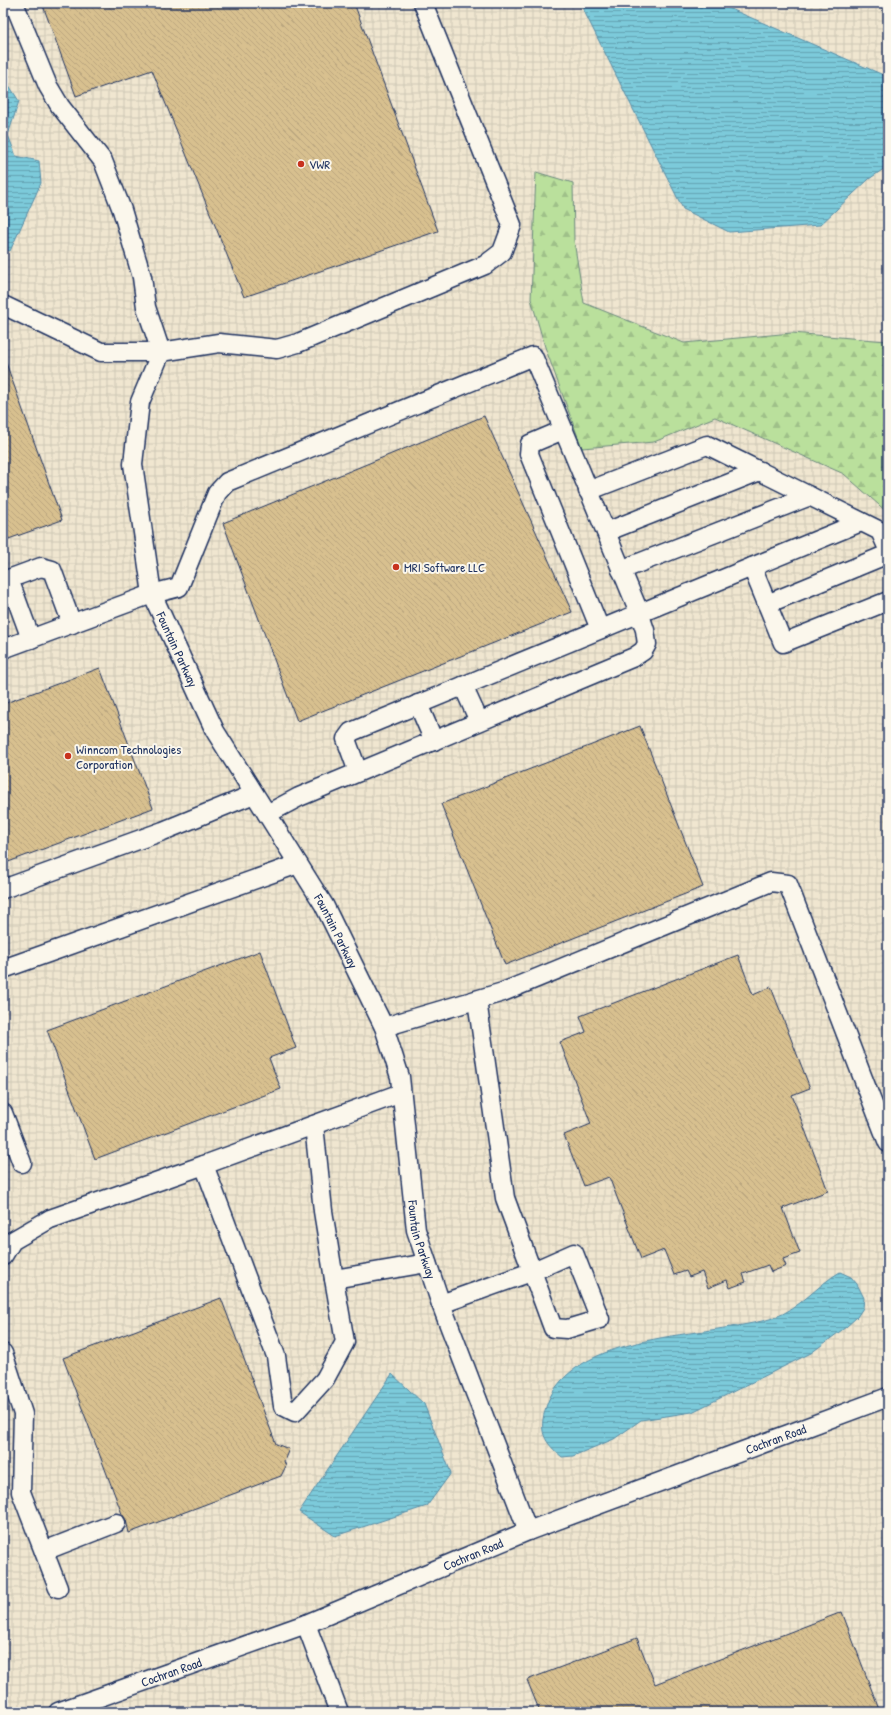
<svg xmlns="http://www.w3.org/2000/svg" width="891" height="1715" font-family="'Patrick Hand',sans-serif">
  <defs>
    <pattern id="industrial-grid" width="8" height="8" patternUnits="userSpaceOnUse"><rect width="8" height="8" fill="#f0e6d0"/><path d="M0 4h8M4 0v8" fill="none" stroke="#cdc6b5"/></pattern>
    <pattern id="forest-firs" width="22" height="20" patternUnits="userSpaceOnUse"><rect width="22" height="20" fill="#bae09c"/><path d="M5 1l3.5 6h-7zM16 11l3.5 6h-7z" fill="#9fc089"/></pattern>
    <pattern id="water-rules" width="6" height="5" patternUnits="userSpaceOnUse"><rect width="6" height="5" fill="#7ccada"/><path d="M0 2.5h6" fill="none" stroke="#65a4b4"/></pattern>
    <pattern id="building-back-hatch" width="6" height="6" patternUnits="userSpaceOnUse"><rect width="6" height="6" fill="#d8c08f"/><path d="M-1 5l2 2M0 0l6 6M5-1l2 2" fill="none" stroke="#b9a57e"/></pattern>
  </defs>
  <rect width="100%" height="100%" fill="#fbf7ec"/>
  <filter id="ink" filterUnits="userSpaceOnUse"><feTurbulence type="fractalNoise" baseFrequency=".025" numOctaves="2"/><feDisplacementMap in="SourceGraphic" scale="8" xChannelSelector="R" yChannelSelector="G"/><feConvolveMatrix kernelMatrix="1 2 1 2 8 2 1 2 1" color-interpolation-filters="sRGB"/></filter>
  <g filter="url(#ink)">
    <path fill="url(#industrial-grid)" d="M3 3H888V1712H3Z"/>
    <path fill="url(#forest-firs)" stroke="#6a887d" d="M536 172 573 183 574 241 584 303 684 343 792 333 886 341 888 345V513L844 474 715 417 654 442 582 448 545 347 531 299Z"/>
    <path fill="url(#water-rules)" stroke="#558ca8" d="M584 3H717L888 77V166L869 179 820 225 729 232 683 209 584 11Z
      M3 76 19 101 8 135 16 156 39 161 41 183 10 251 3 248Z
      M840 1272 851 1277 857 1284 864 1298 863 1308 857 1317 846 1327 811 1353 692 1412 641 1420 614 1439 573 1456 562 1457C544 1442 538 1432 546 1407 571 1330 709 1338 773 1318 800 1309 817 1285 840 1272Z
      M392 1374 424 1404 451 1473 427 1506 335 1536 299 1512Z"/>
    <path fill="url(#building-back-hatch)" stroke="#1b2f5e" d="M42 3H354L438 231 244 297 152 70 76 96Z
      M5 360 62 520 3 541V361Z
      M484 416 572 612 297 721 223 523Z
      M100 668 153 808 3 864V704Z
      M640 726 703 887 505 965 441 804Z
      M260 951 296 1048 269 1058 281 1089 95 1159 47 1030Z
      M738 955 753 995 771 987 810 1088 792 1095 828 1191 783 1208 800 1253 783 1259 786 1266 771 1272 768 1265 743 1274 746 1282 730 1288 727 1280 708 1288 702 1272 689 1277 686 1271 674 1275 664 1250 641 1259 609 1177 584 1186 564 1135 591 1124 560 1042 586 1032 580 1016Z
      M221 1298 276 1444 289 1449 284 1461 286 1466 281 1476 129 1533 126 1520 122 1514 63 1358Z
      M842 1612 880 1712H540L527 1680 637 1638 655 1684Z"/>
    <g fill="none" stroke-linecap="round" stroke-linejoin="round">
      <g stroke="#1b2f5e" stroke-width="21">
        <g id="minor">
          <path d="M14 3 48 86 60 106 103 161 122 210 142 277 146 307 161 352"/>
          <path d="M3 305 101 352H161L219 343 277 349 298 343 485 265 502 252 512 225 423 3"/>
          <path id="s1" d="M161 352 140 402 133 464 152 594 215 731 324 905 384 1027 400 1077 416 1230 441 1304 528 1531"/>
          <path d="M563 430 530 444 529 454 600 629"/>
          <path d="M588 491 707 445 880 531 888 549"/>
          <path d="M606 532 760 471"/>
          <path d="M752 567 861 522"/>
          <path d="M621 570 810 496"/>
          <path d="M9 579 31 639"/>
          <path d="M3 581 41 567 52 570 72 624"/>
          <path d="M767 604 888 554"/>
          <path d="M3 649 152 594 179 587 217 493 227 482 533 356 639 612 645 630 647 644 643 651 634 657 299 797 267 814"/>
          <path d="M463 686 479 721"/>
          <path d="M418 704 434 741"/>
          <path d="M358 772 346 739 351 732 752 567 783 643 888 601"/>
          <path d="M3 889 163 831 254 794"/>
          <path d="M3 969 298 864"/>
          <path d="M384 1027 503 992 771 882 788 884 888 1143"/>
          <path d="M401 1093 204 1165 276 1356 283 1406 295 1412 325 1379 345 1342 334 1279 427 1263"/>
          <path d="M3 1113 22 1163"/>
          <path d="M314 1125 323 1211 334 1279"/>
          <path d="M3 1256 12 1241 50 1219 204 1165"/>
          <path d="M441 1304 531 1272 574 1253 600 1319 567 1329 553 1328 505 1198 477 1000"/>
          <path d="M3 1353 23 1414 21 1492 58 1588"/>
          <path d="M44 1551 116 1523"/>
          <path d="M306 1624 339 1712"/>
          <path id="s2" d="M58 1712 306 1624 528 1531 888 1397"/>
        </g>
      </g>
      <use href="#minor" stroke="#fbf7ec" stroke-width="18"/>
    </g>
  </g>
  <g fill="#c8321e" stroke="#fbf7ec" stroke-width="1.5">
    <circle cx="301" cy="164" r="4"/>
    <circle cx="396" cy="567" r="4"/>
    <circle cx="68" cy="756" r="4"/>
  </g>
  <g text-anchor="middle" stroke-width="4" stroke-linejoin="round" paint-order="stroke">
    <g font-size="13" fill="#1b2f5e" stroke="#fbf7ec" text-anchor="start">
      <text x="309" y="169">VWR</text>
      <text x="404" y="572">MRI Software LLC</text>
      <text x="76" y="754">Winncom Technologies<tspan x="76" dy="15">Corporation</tspan></text>
    </g>
    <g font-size="13" fill="#1b2f5e" stroke="#fbf7ec">
      <text dy="5" stroke="none"><textPath href="#s1" startOffset="309">Fountain Parkway</textPath></text>
      <text dy="5" stroke="none"><textPath href="#s1" startOffset="633">Fountain Parkway</textPath></text>
      <text dy="5" stroke="none"><textPath href="#s1" startOffset="957">Fountain Parkway</textPath></text>
      <text dy="5" stroke="none"><textPath href="#s2" startOffset="768">Cochran Road</textPath></text>
      <text dy="5" stroke="none"><textPath href="#s2" startOffset="444">Cochran Road</textPath></text>
      <text dy="5" stroke="none"><textPath href="#s2" startOffset="120">Cochran Road</textPath></text>
    </g>
  </g>
  <rect width="891" height="1715" fill="none" stroke="#fbf7ec" stroke-width="16"/>
  <rect x="8" y="8" width="875" height="1699" fill="none" stroke="#1b2f5e" stroke-width="1.5" filter="url(#ink)"/>
</svg>
